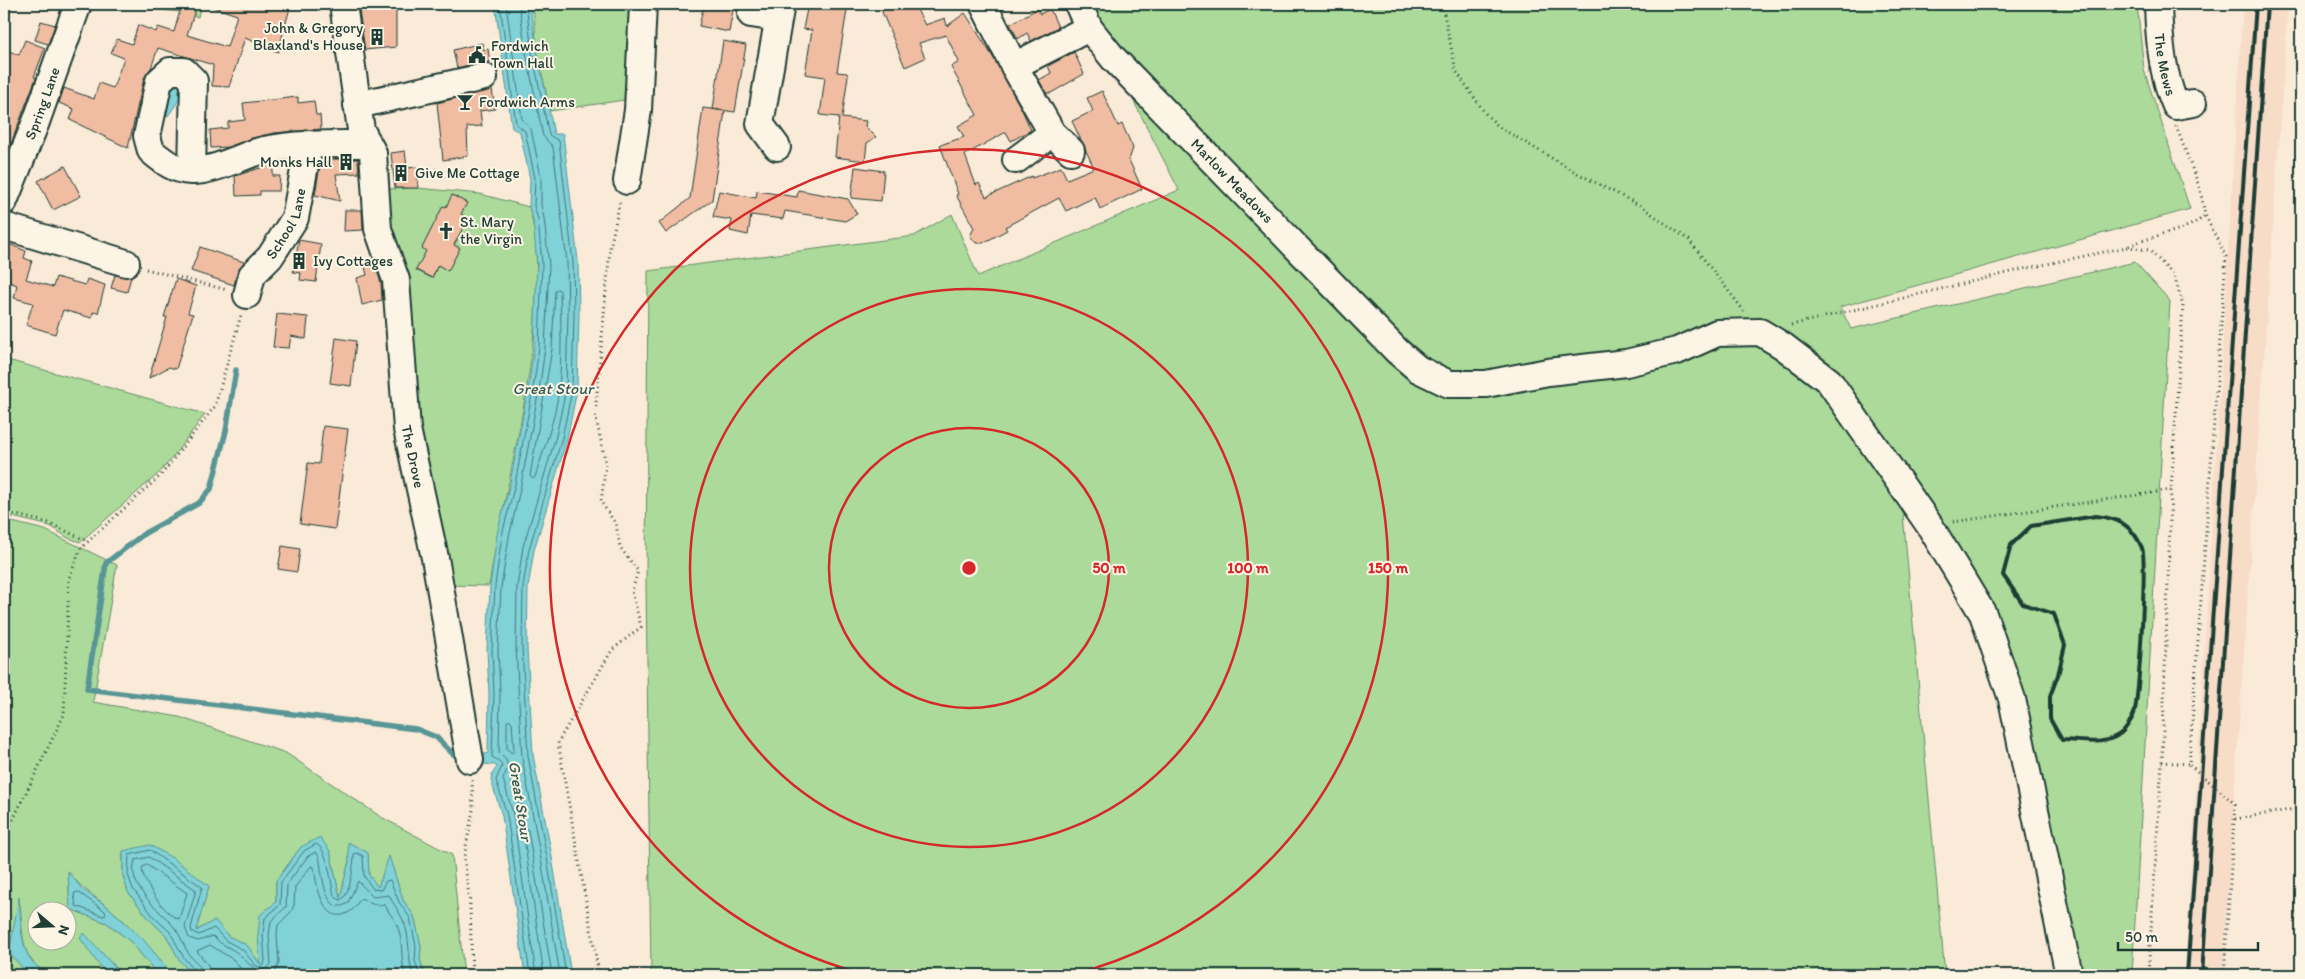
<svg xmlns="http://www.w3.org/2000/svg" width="2305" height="979" font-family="Itim,sans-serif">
  <rect width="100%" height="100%" fill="#faead8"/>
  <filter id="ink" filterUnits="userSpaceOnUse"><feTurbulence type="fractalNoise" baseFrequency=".02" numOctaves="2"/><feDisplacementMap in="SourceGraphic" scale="10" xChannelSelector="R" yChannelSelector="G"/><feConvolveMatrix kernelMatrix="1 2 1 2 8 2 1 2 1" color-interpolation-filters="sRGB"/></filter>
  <g filter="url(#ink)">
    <path fill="#f7dcc8" d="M2243 4H2288L2222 975H2185Z"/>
    <path fill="#abda9a" stroke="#658c67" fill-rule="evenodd" d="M146 4H201L198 17 180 12 152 9Z
      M533 4H631L624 100 550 111 537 50Z
      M1084 4H2137L2144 70 2190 209 1840 307 1851 329 2135 262 2170 301 2132 975H2078L1991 611 1902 503 1945 975H651L646 583 648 271 914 236 952 214 978 276 1179 190Z
      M418 188 480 194 529 207C538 237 537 269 536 301 532 398 504 490 489 586L447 585 418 436 385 189Z
      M4 359 205 414 173 457 158 474 80 542 68 538 50 526 4 515Z
      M4 520 45 530 117 565 93 702 179 717 286 753 381 817 452 855 464 975H425L420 960 421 946 414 916 403 900 389 857 378 888 369 875 368 853 349 843V861L340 899 330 851 301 847 276 881V902L258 935 261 965 247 946 228 936 215 921 195 931 209 886 123 852V876L128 892 150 920 166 935 180 961 193 975H173C153 951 133 928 109 908 92 894 83 890 68 872L70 909 107 923 131 942 158 975H122L113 964 81 938 106 975H52C16 961 25 930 19 900L9 953 29 975H4ZM38 912H68V942H38Z"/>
    <path fill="#80d1d8" stroke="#599696" d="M495 4H530L537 50 554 134H563L578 261 579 314 577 390 567 439 534 550 528 588 527 648 533 755 552 857 571 975H525L502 816 491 780 492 774 497 767 495 765 483 764 482 755 488 753 489 693 487 650 490 586 497 534 510 483 529 383 534 347 537 264 533 220 529 207 530 179 520 132 512 128Z
      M168 84H181V97L168 116 165 113Z
      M320 837 330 851 340 898 349 861 348 842 368 853 369 875 378 887 389 856 403 900 414 916 421 946 420 960 425 975H193L180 961 166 935 150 920 128 892 123 876V851L150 845 174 859 209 886 196 931 215 920 228 936 247 945 260 964 258 935 260 915 276 902V881L301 847Z
      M68 871 82 889 108 907 142 938 173 975H158L131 942 107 923 70 909Z
      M19 897C22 928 17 962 52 975H29L9 953Z
      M84 933 122 975H106L80 938Z"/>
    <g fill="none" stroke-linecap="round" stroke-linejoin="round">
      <path stroke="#467876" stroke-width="1" d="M500 4 516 124 525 131 535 178 534 206 538 219 542 264 539 347 534 383 515 484 502 535 495 586 492 650 494 693 492 757 499 761 502 766 496 780 507 815 530 975
        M506 4 522 119 531 129 541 177V205L544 218 549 265 545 348 540 384 521 485 509 537 501 587 498 650 500 693 499 753 506 760 508 767 503 779 513 814 536 975
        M519 4 526 52 543 136 553 147 567 262 568 314 566 389 556 436 523 547 517 587 516 648 522 757 541 859 560 975
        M526 4 532 51 549 135 559 141 573 262 574 314 572 390 562 438 529 549 523 587 522 648 528 756 547 858 566 975
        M558 289 560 291C561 322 562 356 559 387 556 418 544 448 535 477L533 479 530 476 552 349 555 291Z
        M510 720 512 722 514 751 512 753 507 749V722Z
        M515 775 518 777 523 803 521 805 518 804 511 781Z
        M147 865 187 893 179 919C166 916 142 882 142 868Z
        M78 892 105 911 106 915 103 916 76 906 74 894Z
        M196 975 195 971 184 958 170 932 154 917 133 889 128 875 129 855 150 850 202 887 191 928 192 932 199 935 214 928 225 940 243 950 255 965 259 967 264 965 265 961 263 935 265 918 280 905 281 882 304 851 316 844C328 849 331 883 334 896L340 900C350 897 354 865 354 854L357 853 363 856 364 876 373 889 381 890 386 881 390 880 399 902 410 918 416 946 415 961 420 975
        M202 975C202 966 196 962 190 956 184 947 181 936 175 928 160 909 126 888 135 860L149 857 196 890 185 927 189 938 198 941 213 936C222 946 230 947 239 954 248 962 259 979 271 964L269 935 271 921 286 907 287 884 308 856 316 852 319 856C322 870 324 919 348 903L358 881 373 897 389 895C393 904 399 911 403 920 411 937 407 958 413 975
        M210 975 208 965 197 951 210 945 234 960 246 975
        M273 975 279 963 277 935 278 925 291 912 294 905 295 887 311 866 314 867C316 884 324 931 352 910 356 907 358 902 361 898L372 904 385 905C388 912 393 917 396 923 404 939 400 958 405 975
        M544 975 523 831 525 828 528 830 552 975"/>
      <path stroke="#599696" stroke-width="5.5" d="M236 370 226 431 211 489 199 503 145 533 106 563 87 689 416 729 436 737 453 754 461 759"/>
    </g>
    <path fill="#f0bca2" stroke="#1f3d34" d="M182 4H197L187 35 227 47 237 15 210 6V4H291L278 52 245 38 229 87 212 86 213 65 158 48 151 68 144 78 128 148 70 120 74 109 59 103 64 88 94 99 99 83 113 88 124 58 111 53 117 39 132 44 138 25 156 32 158 27 174 32Z
      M370 4H396V47L365 50 359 10 370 9Z
      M704 4H734L729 32 699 26Z
      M808 4H848L837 72 847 73 848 76 842 118 866 121 865 126 876 137 867 143 865 161 835 157 839 117 820 115 825 77 805 74 812 30 803 29Z
      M890 4H914L925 25 945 18 947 26 965 13 993 57 1022 110 1031 130 1011 141 1006 132 965 155 976 185 979 183 986 197 1032 176V178L1061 167 1067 179 1094 168 1072 121 1093 111 1087 98 1102 91 1118 126 1122 124 1133 148 1129 160 1142 189 1100 209 1095 197 1066 211 1059 198 1005 227 1007 230 983 243H976L970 236 974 228 956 195 958 194 940 145 964 137 958 126 977 115 951 67 959 62 946 35 919 43 925 58 905 67 882 12 885 6Z
      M1037 9 1040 14 1050 9 1058 27 1031 41 1027 33 1018 39 1010 24Z
      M41 21 55 25 48 44 35 40Z
      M25 40 45 48 34 77 36 78 10 146 4 143V49L19 55Z
      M723 41 746 45 735 112 713 109Z
      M482 43 484 50 488 49 490 63 481 62 457 68 453 50Z
      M1074 52 1084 74 1051 93H1046L1039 80 1051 73 1048 66Z
      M492 89 495 109 480 111 482 126 467 127 468 156 443 160 437 103Z
      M298 97V103L314 101 316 115H320L321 129 274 133 252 138 228 147 211 148 210 130 228 128V122L245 120 243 103Z
      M703 108 725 111 712 200 666 233 659 223 690 198Z
      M405 151 407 168 417 167 418 188H395L391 153Z
      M321 159H358L359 173 336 174 340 201 315 195Z
      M273 164V176H280L279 191H260V195L236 196 235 176Z
      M65 166 81 196 53 210 38 181Z
      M855 167 884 171 881 201 851 198Z
      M798 190 848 199 857 214 845 221 785 211 783 219 751 215 748 235 730 231 732 220 713 217 719 191 756 198 757 191 797 197Z
      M452 195 467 203 461 214 468 218 454 245 460 248 448 271 438 265 432 278 416 270 426 251 422 248 443 206 446 207Z
      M345 210H362L363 230 344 231Z
      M299 240 321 244 316 282 300 280 301 273 293 272Z
      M4 242 26 251 24 258 32 261 26 279 53 287 56 277 85 285 87 279 105 285 98 313 93 312 92 318 63 310 55 334 26 325 33 303 14 298 17 285 4 280Z
      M200 247 244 262 238 271 234 285 191 271Z
      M375 264 381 283 382 300 362 305 357 278 367 275 365 267Z
      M115 275 131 277 127 292 111 288Z
      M176 279 196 286 188 313 193 314 176 369 169 367 149 378 167 317H164Z
      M277 314 308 317 306 339 291 336 289 348 273 347Z
      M336 338 356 341 351 386 330 383Z
      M323 426 348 429 335 529 300 524 308 463 319 464Z
      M282 546 300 549 297 572 278 569Z"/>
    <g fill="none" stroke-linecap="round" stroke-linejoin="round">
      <g stroke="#1f3d34" stroke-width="30">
        <g id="minor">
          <path id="s1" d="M343 4 361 130 373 153 378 229 396 280 407 429 435 558 470 760"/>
          <path d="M983 4 1014 66 1052 133 1071 151"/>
          <path id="s2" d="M1078 4 1089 28 1113 58 1397 351 1418 369 1449 384H1486L1548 372 1626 363 1677 351 1717 333 1760 332 1783 346 1829 381 1930 526 1983 614 2012 699 2069 975"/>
          <path id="s3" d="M2158 4C2159 38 2162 75 2176 106L2193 103"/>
          <path d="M751 14 778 18"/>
          <path d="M1014 66 1089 28"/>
          <path d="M357 105 484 77"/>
          <path d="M777 147 760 124 781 4"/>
          <path d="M1016 160 1052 133"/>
          <path d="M192 171 194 81 184 71H170L159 81 147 136 151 151C163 161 174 170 191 171 213 172 243 155 264 150 298 143 333 144 367 144"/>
          <path d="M627 181 638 110 643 4"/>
          <path id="s4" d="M4 201 36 122 78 4"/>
          <path d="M4 226 126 263"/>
          <path id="s5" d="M247 295 252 275 270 257 295 218 309 144"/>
        </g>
      </g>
      <path stroke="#1f3d34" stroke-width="3" stroke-dasharray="1 4" stroke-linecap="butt" d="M1442 4 1456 71 1485 113 1499 127 1577 173 1639 205 1689 240 1744 311
        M2176 126 2200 189 2205 215 2226 257 2189 764 2235 804 2224 975
        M2129 246C2149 236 2193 230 2205 215
        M146 269 227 290
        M1791 325 2028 268 2127 247 2149 250 2174 275 2183 306 2171 490 2162 762 2148 975
        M4 512 49 523 87 541
        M1953 522 2171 490
        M2162 762 2189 764
        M2235 819 2301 808
        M4 838 64 715 69 578 81 548 161 475 215 406 241 315
        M472 975 470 904 464 857 473 810 472 780
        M599 975 558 742 612 650 641 627 632 591 638 571 620 547 616 524 601 502 606 464 595 414 610 248 620 201"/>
      <use href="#minor" stroke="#fcf5e5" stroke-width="26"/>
      <path stroke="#1f3d34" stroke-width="4" d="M2096 516C2119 518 2133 526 2142 548 2147 562 2139 698 2134 714 2132 719 2125 730 2121 733 2104 747 2082 740 2062 740L2050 719V696L2058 675 2065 645 2054 614 2023 604 2003 575 2011 545 2031 526Z
        M2187 975 2256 4
        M2202 975 2267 4"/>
    </g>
  </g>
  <g fill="none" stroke="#d62828" stroke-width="2.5">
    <circle cx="969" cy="568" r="140"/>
    <circle cx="969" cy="568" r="279"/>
    <path d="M868 975A419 419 0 1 1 1070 975"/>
  </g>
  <defs>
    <g id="building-bare" transform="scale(1.35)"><path d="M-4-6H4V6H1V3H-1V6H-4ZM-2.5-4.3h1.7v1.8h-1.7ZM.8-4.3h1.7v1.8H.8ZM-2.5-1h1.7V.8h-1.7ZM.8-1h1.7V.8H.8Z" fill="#1f3d34" stroke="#fcf5e5" stroke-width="2.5" paint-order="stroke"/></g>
    <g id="civic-bare" transform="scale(1.35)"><path d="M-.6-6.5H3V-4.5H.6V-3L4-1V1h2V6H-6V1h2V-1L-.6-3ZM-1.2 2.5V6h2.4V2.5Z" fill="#1f3d34" stroke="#fcf5e5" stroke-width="2.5" paint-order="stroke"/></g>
    <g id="bar-bare" transform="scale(1.35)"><path d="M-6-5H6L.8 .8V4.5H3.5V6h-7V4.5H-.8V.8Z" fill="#1f3d34" stroke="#fcf5e5" stroke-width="2.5" paint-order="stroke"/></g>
    <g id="church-bare" transform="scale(1.35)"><path d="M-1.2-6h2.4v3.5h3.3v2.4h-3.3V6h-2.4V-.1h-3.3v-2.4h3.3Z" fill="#1f3d34" stroke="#fcf5e5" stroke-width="2.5" paint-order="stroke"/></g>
  </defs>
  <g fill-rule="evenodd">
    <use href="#building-bare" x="377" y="37"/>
    <use href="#civic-bare" x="477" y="55"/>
    <use href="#bar-bare" x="465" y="102"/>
    <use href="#building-bare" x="346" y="162"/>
    <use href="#building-bare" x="401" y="173"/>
    <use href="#church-bare" x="446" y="231"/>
    <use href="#building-bare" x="299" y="261"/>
  </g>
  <g text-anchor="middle" stroke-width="4" stroke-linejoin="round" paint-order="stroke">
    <g font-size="15" fill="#1f3d34" stroke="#fcf5e5" text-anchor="start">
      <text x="363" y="33" text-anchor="end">John &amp; Gregory<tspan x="363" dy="17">Blaxland's House</tspan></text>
      <text x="491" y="51">Fordwich<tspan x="491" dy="17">Town Hall</tspan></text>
      <text x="479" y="107">Fordwich Arms</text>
      <text x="332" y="167" text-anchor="end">Monks Hall</text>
      <text x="415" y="178">Give Me Cottage</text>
      <text x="460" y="227">St. Mary<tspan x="460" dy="17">the Virgin</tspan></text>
      <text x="313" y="266">Ivy Cottages</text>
    </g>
    <g font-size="15" fill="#1f3d34" stroke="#fcf5e5">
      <text dy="5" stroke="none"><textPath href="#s3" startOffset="61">The Mews</textPath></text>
      <text dy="5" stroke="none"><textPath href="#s4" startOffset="105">Spring Lane</textPath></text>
      <text dy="5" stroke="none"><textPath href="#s2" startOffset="236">Marlow Meadows</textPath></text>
      <text dy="5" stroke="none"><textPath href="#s5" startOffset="84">School Lane</textPath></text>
      <text dy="5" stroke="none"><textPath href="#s1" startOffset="461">The Drove</textPath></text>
    </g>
    <g font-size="16" font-style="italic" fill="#325b55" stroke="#fcf5e5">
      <text x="553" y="394">Great Stour</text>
      <text transform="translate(521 801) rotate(81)" y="6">Great Stour</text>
    </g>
  </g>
  <circle cx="969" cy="568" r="8" fill="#d62828" stroke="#fcf5e5" stroke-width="2.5"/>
  <g font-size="15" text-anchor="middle" font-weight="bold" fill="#d62828" stroke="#fcf5e5" stroke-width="4" stroke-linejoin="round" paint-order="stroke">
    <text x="1109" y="573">50 m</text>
    <text x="1248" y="573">100 m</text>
    <text x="1388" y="573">150 m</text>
  </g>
  <rect width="2305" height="979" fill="none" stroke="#fcf5e5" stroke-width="20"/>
  <rect x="10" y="10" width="2285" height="959" fill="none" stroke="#1f3d34" stroke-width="2" filter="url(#ink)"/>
  <g transform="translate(52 926) rotate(109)"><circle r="24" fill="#fcf5e5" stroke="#a4ab9e"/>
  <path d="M0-4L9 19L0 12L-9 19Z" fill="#1f3d34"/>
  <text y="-8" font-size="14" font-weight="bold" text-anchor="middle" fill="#1f3d34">N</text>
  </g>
  <path d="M2118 942v8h140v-8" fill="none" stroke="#1f3d34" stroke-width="2.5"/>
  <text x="2125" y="942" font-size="15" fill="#1f3d34" stroke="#fcf5e5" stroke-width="4" paint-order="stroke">50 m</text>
</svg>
